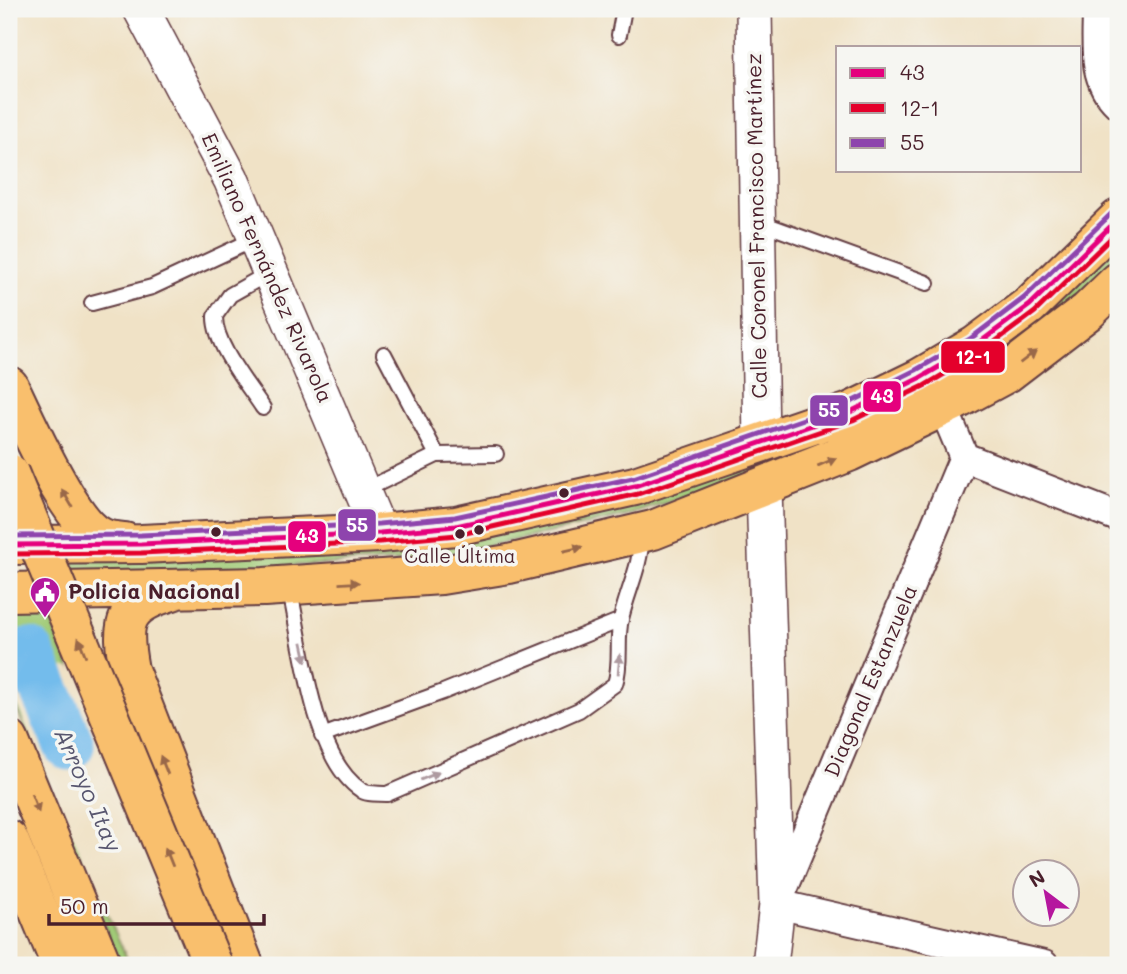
<svg xmlns="http://www.w3.org/2000/svg" width="1127" height="974" font-family="Mali,sans-serif">
  <rect width="100%" height="100%" fill="#f6f6f2"/>
  <filter id="ink" filterUnits="userSpaceOnUse"><feTurbulence type="fractalNoise" baseFrequency=".0143" numOctaves="2"/><feDisplacementMap in="SourceGraphic" scale="14" xChannelSelector="R" yChannelSelector="G"/><feConvolveMatrix kernelMatrix="1 2 1 2 8 2 1 2 1" color-interpolation-filters="sRGB"/></filter>
  <filter id="wash" filterUnits="userSpaceOnUse"><feTurbulence type="fractalNoise" baseFrequency=".00686" numOctaves="4" result="noise"/><feDisplacementMap in="SourceGraphic" scale="28" xChannelSelector="R" yChannelSelector="G"/><feGaussianBlur stdDeviation="1.57" result="paint"/><feColorMatrix in="noise" values="0 0 0 0 0 0 0 0 0 0 0 0 0 0 0 0 0 1.4 0 .05"/><feComposite in="paint" operator="in"/></filter>
  <g filter="url(#wash)">
    <rect width="100%" height="100%" fill="#f0e2c6"/>
    <path fill="#a1cb77" stroke="#767551" stroke-width="2" d="M1118 241V256L1057 316 982 369 764 470 763 456Z
      M760 457 761 471 626 516 456 553 398 561 77 575 70 559 198 557Z
      M47 612 70 667 78 846 130 965H120L9 689V613Z"/>
    <path fill="#f0e2c6" d="M65 667 70 668 195 965H131L51 788 12 691Z"/>
    <g fill="none" stroke-linecap="round" stroke-linejoin="round">
      <path stroke="#73bcec" stroke-width="51" d="M29 653 69 745"/>
    </g>
  </g>
  <g filter="url(#ink)">
    <g fill="none" stroke-linecap="round" stroke-linejoin="round">
      <g stroke="#633c42" stroke-width="18">
        <path id="service" d="M619 35 624 9
          M759 222 927 283
          M92 303 152 287 255 239
          M384 354 437 455
          M263 408C248 385 214 344 215 316L230 295 269 273
          M365 490 437 455 496 454
          M289 587C302 642 312 758 361 790 367 795 379 793 387 794L579 710 615 684C622 663 616 640 621 619 628 589 641 566 642 534
          M322 736 443 692 621 620"/>
      </g>
      <g stroke="#633c42" stroke-width="32">
        <path id="minor" d="M1097 9C1097 42 1091 79 1118 104
          M943 407 964 457 1118 517
          M964 457 777 904 1044 965"/>
      </g>
      <g stroke="#633c42" stroke-width="38">
        <path id="tertiary" d="M141 9 231 179 380 533
          M754 9 761 443
          M764 488 777 904 770 965"/>
      </g>
      <g stroke="#633c42" stroke-width="42">
        <path id="trunk" d="M9 386C26 420 70 525 103 538 109 541 118 541 125 542
          M9 545 141 544 380 533 456 526 635 486 850 412 920 378 975 346 1030 305 1118 219
          M172 591C123 605 120 622 129 670L244 965
          M9 592 264 587 441 575 509 564 653 530 849 452 953 402 1007 373 1088 311 1118 282
          M9 740 102 965
          M9 840 61 965"/>
      </g>
      <use href="#service" stroke="#fff" stroke-width="14"/>
      <use href="#minor" stroke="#fff" stroke-width="28"/>
      <use href="#tertiary" stroke="#fff" stroke-width="35"/>
      <use href="#trunk" stroke="#f9bf6d" stroke-width="38"/>
      <g stroke="#633c42" stroke-width="42" stroke-linecap="butt">
        <path id="trunk-bridge" d="M9 473 213 965"/>
      </g>
      <use href="#trunk-bridge" stroke="#f9bf6d" stroke-width="38"/>
      <g stroke="#f6f6f2" stroke-width="10">
        <path id="bus-1" d="M9 545 141 544 380 533 456 526 635 486 850 412 920 378 975 346 1030 305 1118 219"/>
      </g>
      <g stroke="#f6f6f2" stroke-width="10">
        <path id="bus-2" d="M9 554 141 553 380 542 457 535 638 494 853 420 924 386 980 353 1035 312 1118 231"/>
      </g>
      <g stroke="#f6f6f2" stroke-width="10">
        <path id="bus-3" d="M9 536 141 535 379 524 455 517 633 478 847 404 916 370 970 339 1024 298 1112 213"/>
      </g>
      <use href="#bus-1" stroke="#e5007d" stroke-width="5"/>
      <use href="#bus-2" stroke="#e4002b" stroke-width="5"/>
      <use href="#bus-3" stroke="#8e44ad" stroke-width="5"/>
    </g>
    <defs><path id="oneway-solid" d="M-6-.8H1V-3.2L6.5 0L1 3.2V.8H-6Z" transform="scale(1.75)"/></defs>
    <g fill="#996749">
      <use href="#oneway-solid" transform="translate(1028 357) rotate(-37)"/>
      <use href="#oneway-solid" transform="translate(827 462) rotate(-23)"/>
      <use href="#oneway-solid" transform="translate(67 498) rotate(-121)"/>
      <use href="#oneway-solid" transform="translate(573 549) rotate(-13)"/>
      <use href="#oneway-solid" transform="translate(349 583) rotate(-3)"/>
      <use href="#oneway-solid" transform="translate(82 647) rotate(-112)"/>
      <use href="#oneway-solid" transform="translate(164 765) rotate(-112)"/>
      <use href="#oneway-solid" transform="translate(35 803) rotate(68)"/>
      <use href="#oneway-solid" transform="translate(169 857) rotate(-112)"/>
    </g>
    <g fill="#ae9aa0">
      <use href="#oneway-solid" transform="translate(304 652) rotate(78)"/>
      <use href="#oneway-solid" transform="translate(619 664) rotate(-85)"/>
      <use href="#oneway-solid" transform="translate(430 776) rotate(-22)"/>
    </g>
  </g>
  <defs>
    <g id="civic-pin" transform="scale(1.575)"><path d="M0 17L-7.5 6A9.5 9.5 0 1 1 7.5 6Z" fill="#b5179e" stroke="#f6f6f2"/><path d="M-.6-6.5H3V-4.5H.6V-3L4-1V1h2V6H-6V1h2V-1L-.6-3ZM-1.2 2.5V6h2.4V2.5Z" fill="#fff"/></g>
  </defs>
  <g fill-rule="evenodd">
    <use href="#civic-pin" x="45" y="592"/>
  </g>
  <g fill="#4a1f2b" stroke="#f6f6f2" stroke-width="2.5">
    <circle cx="564" cy="493" r="6"/>
    <circle cx="479" cy="530" r="6"/>
    <circle cx="216" cy="532" r="6"/>
    <circle cx="460" cy="534" r="6"/>
  </g>
  <g text-anchor="middle" stroke-width="7" stroke-linejoin="round" paint-order="stroke">
    <g font-size="19" fill="#4a1f2b" stroke="#f6f6f2">
      <text x="460" y="563">Calle Última</text>
    </g>
    <g font-size="21" fill="#4a1f2b" stroke="#f6f6f2">
      <text transform="translate(757 226) rotate(-91)" y="7">Calle Coronel Francisco Martínez</text>
      <text transform="translate(267 268) rotate(66)" y="7">Emiliano Fernández Rivarola</text>
      <text transform="translate(871 681) rotate(-67)" y="7">Diagonal Estanzuela</text>
    </g>
    <g font-size="21" font-weight="bold" fill="#4a1f2b" stroke="#f6f6f2" text-anchor="start">
      <text x="68" y="599">Policia Nacional</text>
    </g>
    <g font-size="23" font-style="italic" fill="#58566f" stroke="#f6f6f2">
      <text transform="translate(88 790) rotate(66)" y="8">Arroyo Itay</text>
    </g>
  </g>
  <g stroke="#f6f6f2" stroke-width="2.5">
    <rect x="940" y="340" width="66" height="34" rx="7" fill="#e4002b"/>
    <rect x="862" y="380" width="40" height="33" rx="7" fill="#e5007d"/>
    <rect x="809" y="394" width="40" height="33" rx="7" fill="#8e44ad"/>
    <rect x="337" y="508" width="40" height="34" rx="7" fill="#8e44ad"/>
    <rect x="287" y="520" width="40" height="33" rx="7" fill="#e5007d"/>
  </g>
  <g font-size="19" text-anchor="middle" font-weight="bold" fill="#fff">
    <text x="973" y="364">12-1</text>
    <text x="882" y="403">43</text>
    <text x="829" y="417">55</text>
    <text x="357" y="532">55</text>
    <text x="307" y="543">43</text>
  </g>
  <rect width="1127" height="974" fill="none" stroke="#f6f6f2" stroke-width="35"/>
  <rect x="836" y="46" width="245" height="126" fill="#f6f6f2" stroke="#b1a0a2" stroke-width="2"/>
  <rect x="850" y="68" width="35" height="10" fill="#e5007d" stroke="#b1a0a2" stroke-width="2"/>
  <text x="900" y="80" font-size="21" fill="#4a1f2b">43</text>
  <rect x="850" y="103" width="35" height="10" fill="#e4002b" stroke="#b1a0a2" stroke-width="2"/>
  <text x="900" y="116" font-size="21" fill="#4a1f2b">12-1</text>
  <rect x="850" y="138" width="35" height="10" fill="#8e44ad" stroke="#b1a0a2" stroke-width="2"/>
  <text x="900" y="150" font-size="21" fill="#4a1f2b">55</text>
  <g transform="translate(1046 893) rotate(328)"><circle r="33" fill="#f6f6f2" stroke="#b1a0a2" stroke-width="2"/>
  <path d="M0-5L12 26L0 18L-12 26Z" fill="#b5179e"/>
  <text y="-10" font-size="19" font-weight="bold" text-anchor="middle" fill="#4a1f2b">N</text>
  </g>
  <path d="M49 914v10h215v-10" fill="none" stroke="#4a1f2b" stroke-width="3.5"/>
  <text x="60" y="914" font-size="21" fill="#4a1f2b" stroke="#f6f6f2" stroke-width="5" paint-order="stroke">50 m</text>
</svg>
